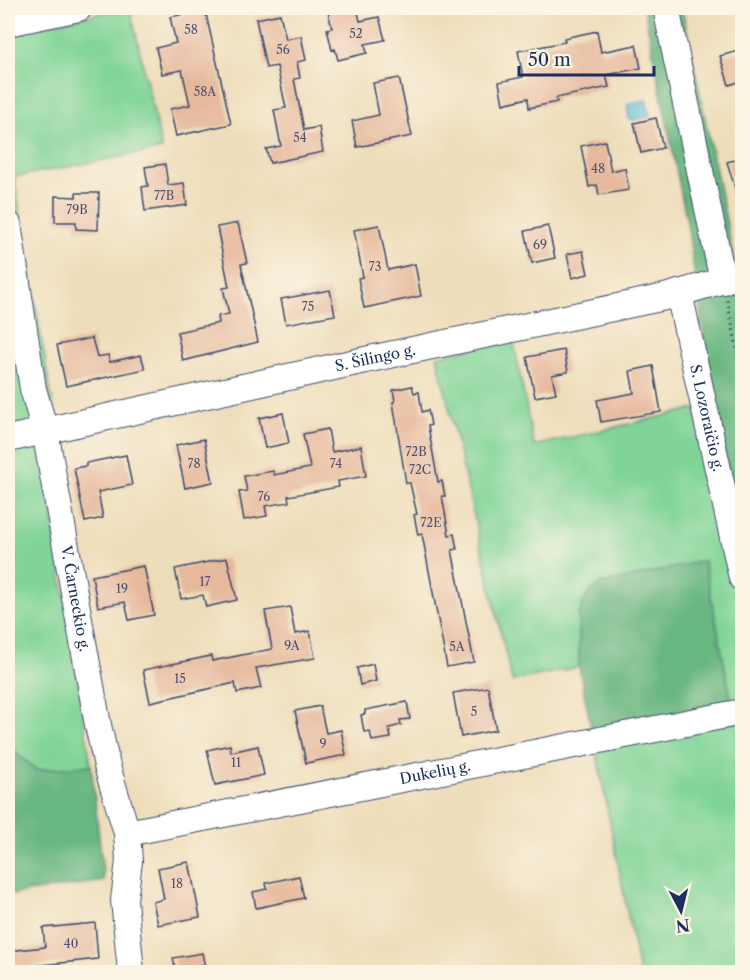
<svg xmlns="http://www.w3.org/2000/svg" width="750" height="980" font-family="'Libre Caslon Text',serif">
  <rect width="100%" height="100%" fill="#fcf5e5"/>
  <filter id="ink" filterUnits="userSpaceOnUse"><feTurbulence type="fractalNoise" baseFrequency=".0167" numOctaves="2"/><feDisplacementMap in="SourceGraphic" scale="12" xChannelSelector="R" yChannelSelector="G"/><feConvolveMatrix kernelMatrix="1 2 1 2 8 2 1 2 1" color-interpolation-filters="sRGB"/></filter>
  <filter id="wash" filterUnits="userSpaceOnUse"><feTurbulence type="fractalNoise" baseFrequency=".008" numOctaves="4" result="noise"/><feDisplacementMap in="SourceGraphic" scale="24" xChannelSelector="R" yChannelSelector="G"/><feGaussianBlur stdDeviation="1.35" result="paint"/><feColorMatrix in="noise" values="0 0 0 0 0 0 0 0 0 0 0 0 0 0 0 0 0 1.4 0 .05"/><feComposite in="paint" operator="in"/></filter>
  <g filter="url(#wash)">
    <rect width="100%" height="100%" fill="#eeddba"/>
    <path fill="#80d497" stroke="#4e827a" stroke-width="1.5" d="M125 8H130L162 149 14 177 55 418 8 428V33Z
      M513 339 534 446 698 408 742 618V699L732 704 704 561 579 614V667L512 681 437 356Z
      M32 444 43 457 91 765 37 770 18 755 8 742V449Z
      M742 721V972H639L596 750Z"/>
    <path fill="#68b680" stroke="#42726f" stroke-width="1.5" d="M644 8H682L742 296V538L714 405 687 223Z
      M704 561 732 704 592 732 579 667V614L587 595 600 584Z
      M8 742 18 755 37 770 91 765 104 881 8 895Z"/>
    <path fill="#58bed6" stroke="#3a769a" stroke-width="1.5" d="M646 100 650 115 648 117 631 120 629 118 627 106 629 103Z"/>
    <g id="blocks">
      <path fill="#e6b99d" d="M327 8H357L360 21 379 17 385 40 365 44 367 53 338 60 335 49 332 50 327 29 332 28Z
        M205 10 231 124 176 136 170 109 190 105 182 70 162 74 156 48 176 43 170 17Z
        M280 14 286 39 301 36 306 60 297 62 300 78 294 79 304 130 319 127 323 152 270 163 266 149 281 146 274 110 286 108 277 66 266 68 256 19Z
        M597 31 601 52 636 45 641 68 606 75 609 87 556 98 557 102 529 108 528 98 503 104 499 82 523 77 518 51 565 42 564 38Z
        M742 50V81L729 85 720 56Z
        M399 78 412 136 357 147 352 121 379 115 373 83Z
        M656 118 663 148 641 153 634 123Z
        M605 141 611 171 625 168 629 190 599 195 597 185 589 187 581 146Z
        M742 158V201H739L727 162Z
        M165 164 168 185 184 183 187 205 145 211 142 187 148 186 145 167Z
        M76 193H99L98 230 76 229V222H55V196L76 197Z
        M238 223 247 263 241 264 258 342 183 361 177 332 219 323 218 316 229 314 223 288 229 287 217 227Z
        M379 225 388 270 415 264 421 296 364 308 358 278 363 277 354 230Z
        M548 226 555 258 532 263 525 231Z
        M583 251 588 274 572 278 567 254Z
        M330 290 335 315 286 324 281 299Z
        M92 338 97 357 108 355 110 362 141 355 145 369 66 386 57 345Z
        M564 350 568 372 552 375 556 393 535 397 527 357Z
        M653 366 661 412 601 422 597 400 634 393 630 371Z
        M412 386 414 393 419 392 422 412 428 410 431 425 428 426 438 482 442 481 445 496H442L449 535 454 534 457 549 452 550 474 662 447 667 422 534 418 535 414 515 417 514 410 483H406L393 402 395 401 393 390Z
        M283 413 289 443 265 448 259 418Z
        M328 429 332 452 361 446 366 476 338 481 339 487 288 496 289 502 265 506 267 516 244 520 239 492 247 491 244 476 273 471 274 475 310 468 303 434Z
        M204 439 213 482 185 488 176 445Z
        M126 455 132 485 98 492 103 518 85 522 74 468 86 466V463Z
        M227 558 237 600 206 607 203 595 181 599 175 569Z
        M144 566 154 615 129 620 125 602 98 607 92 576Z
        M290 607 295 634 310 631 315 658 256 668 261 688 237 693 235 683 150 702 143 670 211 656 212 661 272 649 265 611Z
        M373 664 376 681 360 685 357 668Z
        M488 687 496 730 461 737 453 693Z
        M407 702 410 719 400 720 401 725 389 728 391 738 372 741 370 731 364 732 361 715 365 714V710Z
        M320 706 326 733 341 730 346 755 306 763 295 711Z
        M230 745 231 752 258 746 264 775 215 785 207 750Z
        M189 862 200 917 158 925 153 902 164 899 158 868Z
        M299 876 304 898 256 908 253 892 267 889 266 883Z
        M95 923 98 959 23 967 24 972H8V951L45 947 43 928Z
        M202 953 206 972H176L173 958Z"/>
    </g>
  </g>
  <g filter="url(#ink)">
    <use href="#blocks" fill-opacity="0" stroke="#3b496c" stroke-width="1.5"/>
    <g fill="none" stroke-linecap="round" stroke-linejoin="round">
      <g stroke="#3b496c" stroke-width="28">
        <g id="minor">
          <path d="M666 8 723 281"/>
          <path d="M8 23 79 8"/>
          <path id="s1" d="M8 224 33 389 45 431 98 725 107 766 127 833 129 861 124 900 131 972"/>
          <path id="s2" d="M679 293 742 578"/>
          <path id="s3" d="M8 439 370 359 665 297 742 275"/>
          <path id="s4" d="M127 833 742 712"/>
        </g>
      </g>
      <path stroke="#3b496c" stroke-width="3" stroke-dasharray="1.5 4.5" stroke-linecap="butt" d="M727 300 742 372"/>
      <use href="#minor" stroke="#fff" stroke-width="26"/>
    </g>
  </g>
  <g text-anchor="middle" stroke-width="4.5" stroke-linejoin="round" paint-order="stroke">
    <g font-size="12" fill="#4e526e">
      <text x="191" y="34">58</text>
      <text x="356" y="38">52</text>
      <text x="283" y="54">56</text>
      <text x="205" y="96">58A</text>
      <text x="300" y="142">54</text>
      <text x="598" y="173">48</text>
      <text x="164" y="200">77B</text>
      <text x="77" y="214">79B</text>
      <text x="540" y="249">69</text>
      <text x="375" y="271">73</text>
      <text x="308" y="311">75</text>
      <text x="416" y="456">72B</text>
      <text x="194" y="468">78</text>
      <text x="336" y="468">74</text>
      <text x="420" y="474">72C</text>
      <text x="264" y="501">76</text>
      <text x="431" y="527">72E</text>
      <text x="205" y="586">17</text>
      <text x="122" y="593">19</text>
      <text x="292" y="650">9A</text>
      <text x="457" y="651">5A</text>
      <text x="180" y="683">15</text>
      <text x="474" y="716">5</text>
      <text x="323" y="748">9</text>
      <text x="236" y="767">11</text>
      <text x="177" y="888">18</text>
      <text x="71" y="948">40</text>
    </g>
    <g font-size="15" fill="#1b2f5e" stroke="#fcf5e5">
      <text dy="5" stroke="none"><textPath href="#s3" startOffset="376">S. Šilingo g.</textPath></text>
      <text dy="5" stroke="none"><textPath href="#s2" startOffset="128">S. Lozoraičio g.</textPath></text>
      <text dy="5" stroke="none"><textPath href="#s1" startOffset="381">V. Čarneckio g.</textPath></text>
      <text dy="5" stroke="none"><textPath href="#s4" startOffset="314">Dukelių g.</textPath></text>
    </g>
  </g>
  <rect width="750" height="980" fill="none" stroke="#fcf5e5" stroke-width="30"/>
  <g transform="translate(681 911) rotate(173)" stroke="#fcf5e5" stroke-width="4.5" paint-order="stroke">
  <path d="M0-4.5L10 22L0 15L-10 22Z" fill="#1b2f5e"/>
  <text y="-9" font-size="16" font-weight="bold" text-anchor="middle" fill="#1b2f5e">N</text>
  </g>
  <path d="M519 66v9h135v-9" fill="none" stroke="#1b2f5e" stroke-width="3"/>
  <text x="528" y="66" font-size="18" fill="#1b2f5e" stroke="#fcf5e5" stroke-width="4.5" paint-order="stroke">50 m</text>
</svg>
